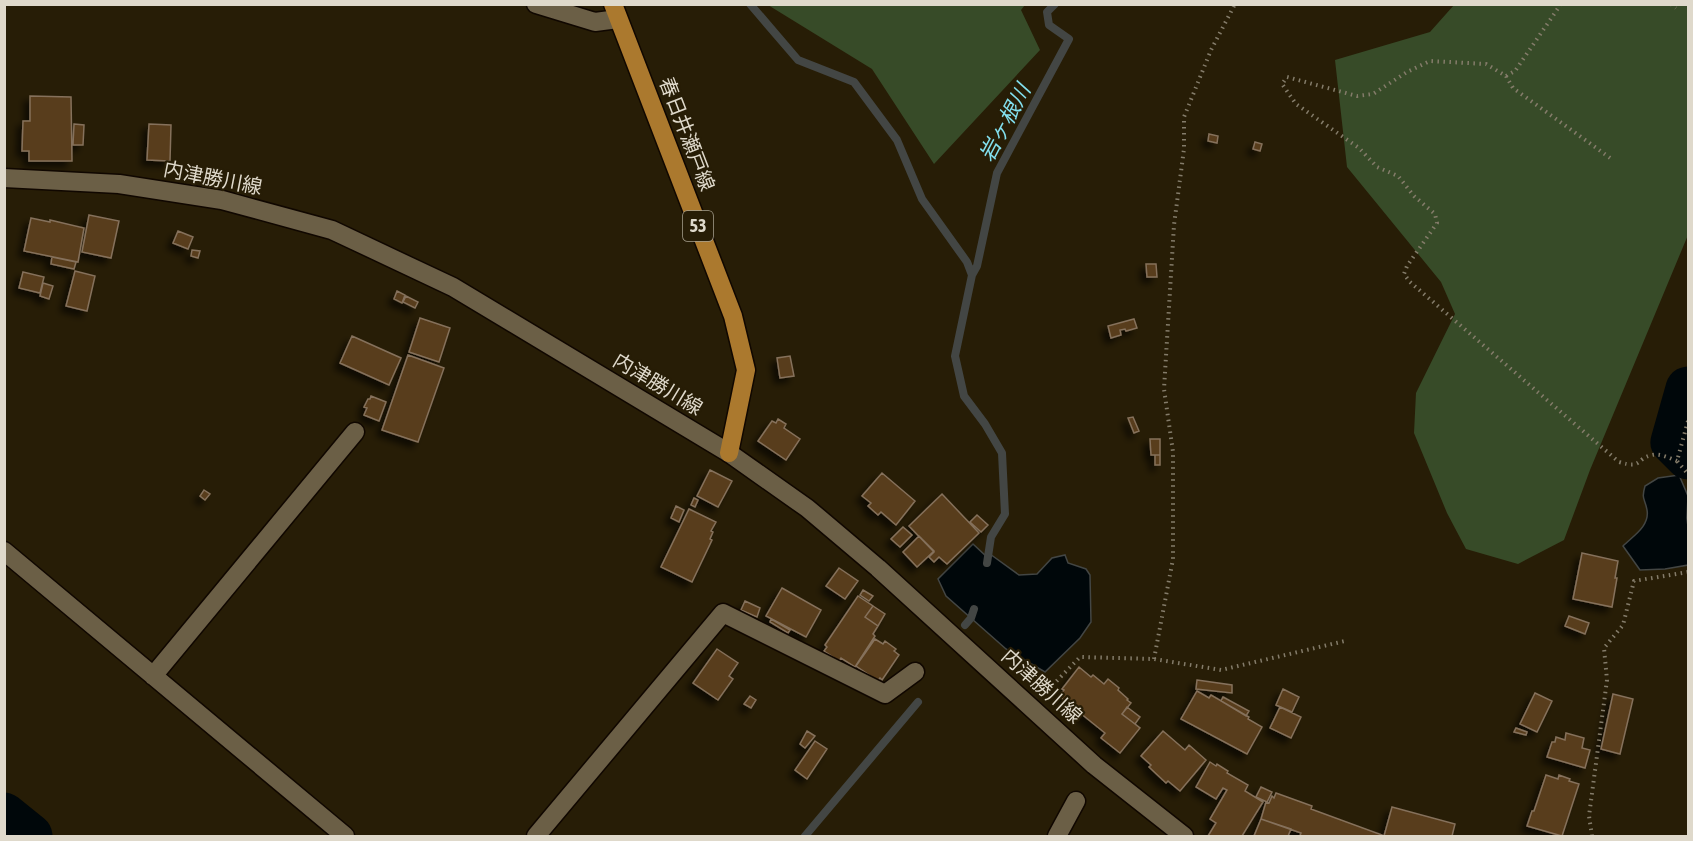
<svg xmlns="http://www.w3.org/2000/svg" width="1693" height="841" font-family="'Asap Condensed','Noto Sans JP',sans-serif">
  <defs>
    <filter id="shadow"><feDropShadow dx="-5.5" dy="5.5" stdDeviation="3" flood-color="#0009"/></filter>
  </defs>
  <rect width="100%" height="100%" fill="#271d06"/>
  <path fill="#374b28" d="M768 5H1025L1021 10 1040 50 934 164 872 69Z
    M1454 5H1688V235L1590 470 1564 540 1518 564 1466 549 1447 513 1414 433 1416 393 1455 314 1441 282 1347 167 1335 60 1430 32Z"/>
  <path fill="#00070a" stroke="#434644" stroke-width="1.5" d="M1679 475 1688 496 1687 518 1688 527V565L1665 569 1640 570 1623 546C1633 536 1650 526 1647 510 1645 498 1641 500 1645 486L1658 478Z
    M973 544 986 556 990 554 1019 575 1037 574 1052 558 1065 555 1068 563 1086 569 1090 575 1091 622 1080 638 1045 672 1006 649 946 596 938 579Z"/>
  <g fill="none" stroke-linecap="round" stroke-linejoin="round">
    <path stroke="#434644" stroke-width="8" d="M750 4 798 60 854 82 897 140 922 199 967 262 972 275 955 356 964 396 985 424 1002 453 1005 514 991 537 987 563
      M972 275 977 266 997 173 1069 39 1049 25 1047 12 1055 4
      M965 625 971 618 974 609
      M805 836 918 702"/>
    <path stroke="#00070a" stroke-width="45" d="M1688 389 1673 442 1688 457
      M4 815 30 836"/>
  </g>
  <path fill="#583c1b" stroke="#85715b" stroke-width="1.5" filter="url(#shadow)" d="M30 96 71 97 72 161H29V151H22L23 121H30Z
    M74 124 84 125 83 145H73Z
    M149 124 171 125 170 161 147 160Z
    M1209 134 1218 136 1217 143 1208 141Z
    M1255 142 1262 144 1260 151 1253 149Z
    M89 215 119 221 111 258 82 252Z
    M31 218 50 222V220L84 228 78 262 24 251Z
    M178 231 193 237 188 249 173 243Z
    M192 250 200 251 198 258 191 256Z
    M52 257 76 262 74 269 51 264Z
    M1146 264H1156L1157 277H1147Z
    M75 271 95 276 87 311 66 306Z
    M23 272 44 277 40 293 19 288Z
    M43 283 53 286 49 299 40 296Z
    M397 291 405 295 402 303 394 299Z
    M406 296 418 302 415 308 403 302Z
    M420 318 450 328 439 362 409 352Z
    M1134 319 1137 328 1126 331 1125 329 1120 330 1121 335 1111 338 1108 326Z
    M352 336 401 358 389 385 340 363Z
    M408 355 444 368 418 442 382 430Z
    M790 356 794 376 780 378 777 358Z
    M371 396 386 402 379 421 364 415 367 408 364 407 368 399H370Z
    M1133 417 1139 431 1134 433 1128 418Z
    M778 419 786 424 784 428 800 439 786 460 758 441 772 421 776 423Z
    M1150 439H1160V455H1151Z
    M1155 455H1160V465H1155Z
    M710 470 732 481 718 507 697 496Z
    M882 473 915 501 896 525 881 512 878 515 868 506 871 503 862 496Z
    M204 490 210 494 205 500 200 496Z
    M942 494 979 533 947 564 939 557 934 562 929 557 934 552 909 526Z
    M694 498 698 500 695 507 691 505Z
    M676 506 684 510 679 522 671 518Z
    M689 509 716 522 711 531 713 532 710 539 712 540 692 582 661 567Z
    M977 515 988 525 981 532 970 522Z
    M903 527 912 535 900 547 891 539Z
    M919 536 934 551 917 567 903 552Z
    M1582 553 1618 561 1615 578H1617L1612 607 1573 599Z
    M839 568 858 581 845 599 826 586Z
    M782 588 821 610 806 637 766 616Z
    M863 590 873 596 869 601 860 595Z
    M858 596 873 606 865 617 878 626 873 634 875 636 855 667 841 658 839 661 824 651 827 647 825 645Z
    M745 601 760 608 757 617 741 610Z
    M873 606 885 614 878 626 865 617Z
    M1569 616 1589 623 1585 634 1565 626Z
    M771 619 790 630 788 633 770 622Z
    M875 639 883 644 885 641 896 649 894 651 899 655 882 680 880 678 878 681 856 666Z
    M717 649 738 663 729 676 733 679 718 700 693 683Z
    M1079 667 1091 677 1093 675 1104 684 1108 679 1119 688 1118 690 1128 699 1127 700 1131 703 1122 714 1140 728 1120 753 1101 738 1105 733 1059 696 1064 690 1062 689Z
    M1197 680 1232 685V693L1196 689Z
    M1283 689 1299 697 1292 712 1276 705Z
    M1197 691 1209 698 1211 695 1249 717 1248 719 1262 727 1247 754 1181 719Z
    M1535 693 1552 701 1537 732 1520 724Z
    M1613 694 1633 699 1620 754 1601 749Z
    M750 696 756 700 751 708 744 704Z
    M1223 697 1249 711 1246 716 1221 701Z
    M1127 707 1140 717 1135 724 1122 714Z
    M1280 707 1301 717 1291 738 1270 728Z
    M1516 728 1527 732 1526 735 1514 732Z
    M807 731 815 736 805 748 800 744Z
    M1163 731 1185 750 1189 745 1206 760 1180 791 1168 781 1166 783 1149 767 1151 765 1141 756Z
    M1566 733 1584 738 1582 748 1590 750 1585 768 1547 757 1552 742H1555L1556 737 1565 740Z
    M815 741 827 749 807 779 795 770Z
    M1210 762 1216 766 1217 764 1228 771 1227 773 1248 785 1245 791 1263 802 1242 836H1208L1216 823 1210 819 1227 790 1223 788 1216 799 1196 787Z
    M1546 775 1558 779 1559 775 1570 779 1569 781 1579 784 1562 836 1527 826 1532 811H1534Z
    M1261 787 1272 792 1267 802 1256 797Z
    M1276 793 1312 806 1311 809 1382 835V836H1300L1301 833 1261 819 1266 802 1269 803 1272 796 1274 798Z
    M1392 807 1455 824 1452 836H1384Z
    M1261 819 1291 829 1288 836H1254Z"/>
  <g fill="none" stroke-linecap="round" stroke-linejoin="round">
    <g stroke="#100700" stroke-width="21">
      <path id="street" d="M536 4 595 22 618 19
        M4 551 345 836
        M153 676 355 432
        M536 836 723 613 885 694 915 672
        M1057 836 1076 801"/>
    </g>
    <g stroke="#100700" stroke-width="21">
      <path id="secondary" d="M4 178 119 184 222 200 332 230 453 287 729 453 807 508 878 568 1094 765 1184 836"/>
    </g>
    <g stroke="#100700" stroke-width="21">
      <path id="primary" d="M613 4 733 316 746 370 729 453"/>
    </g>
    <path stroke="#847c6a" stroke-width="4" stroke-dasharray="1.5 4.5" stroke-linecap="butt" d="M1561 4 1515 71 1506 76 1486 64 1430 61 1407 72 1373 94 1357 96 1287 77 1282 84 1296 104 1359 148 1377 167 1398 176 1414 196 1435 214 1437 223 1407 266 1404 274 1410 282 1619 462C1643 469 1635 459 1652 455 1660 453 1669 458 1677 461
      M1671 4 1676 8
      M1506 76 1513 88 1613 160
      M1688 421 1677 461 1688 474
      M1154 659 1173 559V452L1164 389 1174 225 1184 149V117L1211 50 1235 4
      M1044 694 1080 657 1154 659 1221 670 1345 641
      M1592 836 1589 816 1607 680 1604 648 1623 625 1634 581 1688 572"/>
    <use href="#street" stroke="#6b5f46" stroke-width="18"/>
    <use href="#secondary" stroke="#6b5f46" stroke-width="18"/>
    <use href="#primary" stroke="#ab792e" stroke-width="18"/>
  </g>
  <g text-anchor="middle" stroke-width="4.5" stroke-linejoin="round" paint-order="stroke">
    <rect fill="#271d06" stroke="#a8a190" stroke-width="1.5" x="683" y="211" width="30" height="30" rx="4.5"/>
    <g font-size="18" font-weight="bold" fill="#dfd9cb">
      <text x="698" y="232">53</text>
    </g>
    <g font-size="20" fill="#dfd9cb" stroke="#271d06">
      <text transform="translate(687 134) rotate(69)" y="7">春日井瀬戸線</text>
      <text transform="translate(213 178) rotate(11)" y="7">内津勝川線</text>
      <text transform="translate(658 384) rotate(31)" y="7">内津勝川線</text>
      <text transform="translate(1042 686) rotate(42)" y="7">内津勝川線</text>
    </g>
    <g font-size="21" font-style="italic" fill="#83e1f0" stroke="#271d06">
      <text transform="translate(1005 123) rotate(-62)" y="7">岩ヶ根川</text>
    </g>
  </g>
  <rect width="1693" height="841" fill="none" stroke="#dfd9cb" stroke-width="12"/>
</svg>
